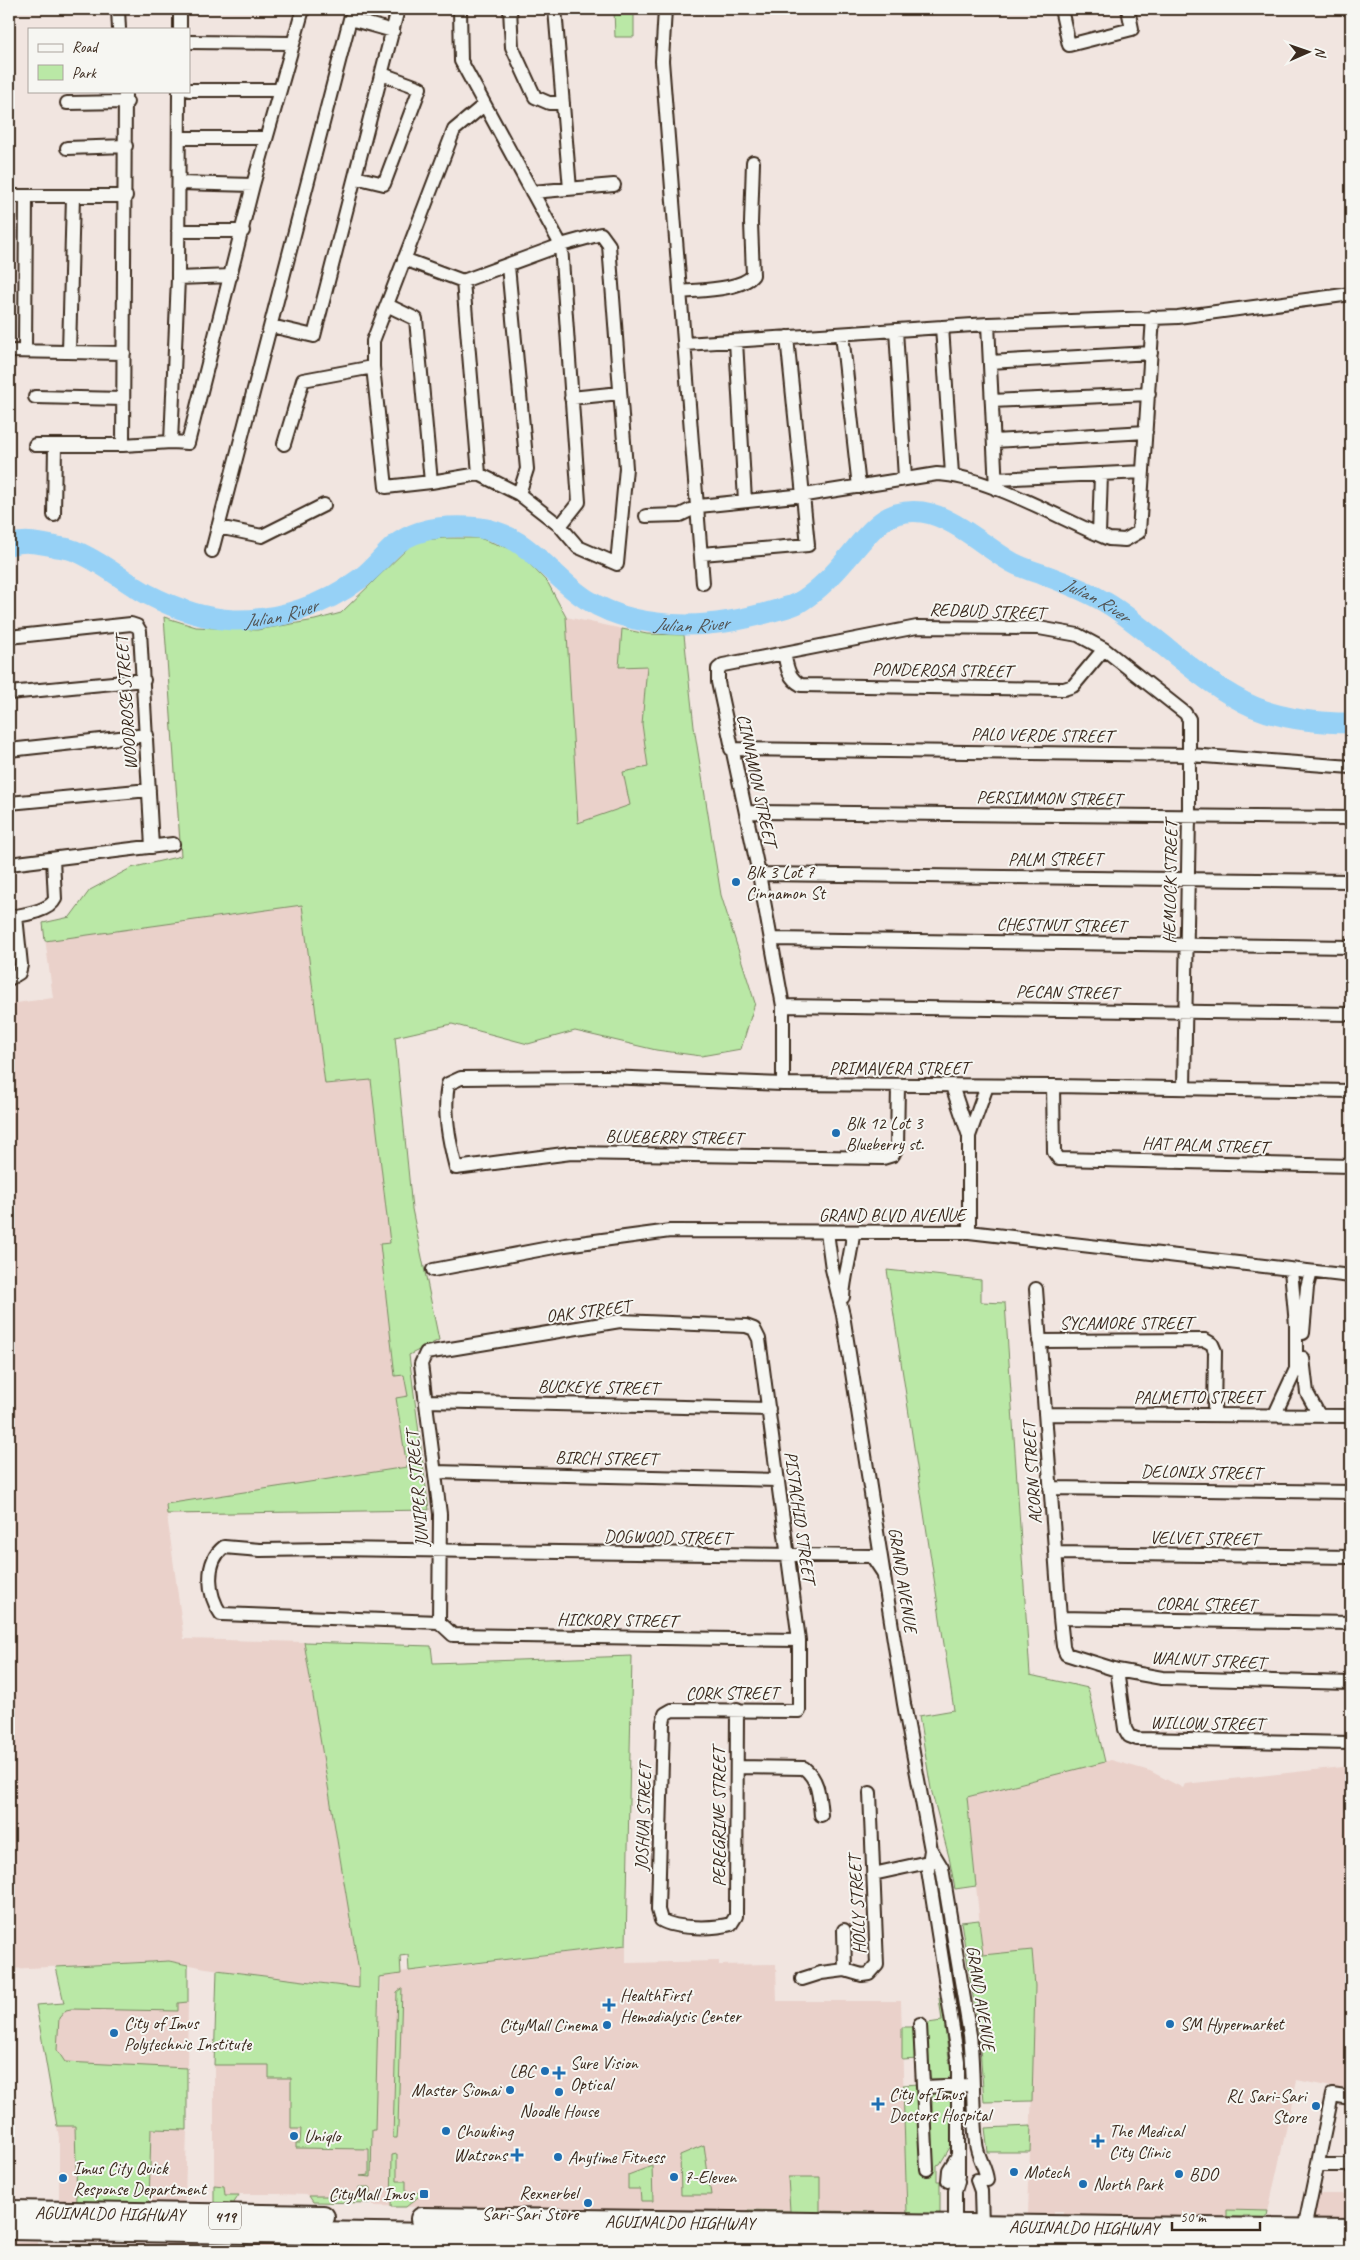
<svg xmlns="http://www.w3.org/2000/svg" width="1360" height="2260" font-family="Caveat,sans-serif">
  <rect width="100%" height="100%" fill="#f1e5e0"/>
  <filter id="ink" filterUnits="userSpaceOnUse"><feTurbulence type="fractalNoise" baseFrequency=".02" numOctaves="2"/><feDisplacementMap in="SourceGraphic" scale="10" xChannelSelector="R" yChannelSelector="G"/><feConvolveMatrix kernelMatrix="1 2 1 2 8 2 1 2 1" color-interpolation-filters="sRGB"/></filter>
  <g filter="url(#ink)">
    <path fill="#ead1ca" d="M444 538H479L517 551 548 583 566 617 647 634 684 635 694 727 721 895 755 1003 741 1049 701 1056 656 1050 575 1031 528 1044 452 1024 395 1037 412 1209 439 1340 409 1355 429 1510 167 1515 184 1639 304 1642 359 1972V1989L206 1968 169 1961 9 1969V1004L53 998 43 923 70 917 90 890 131 868 180 856 164 617 196 627 257 630 315 620 341 613 415 541Z
      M1111 1760 1150 1771 1183 1788 1185 1784 1351 1766V2091L1297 2080 1266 2221 1251 2220V2216H1243V2220L1064 2217 1063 2211H1054V2217L1028 2216 1035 1986 1032 1951 983 1955 967 1797Z
      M626 1945V1963L719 1961V1965L776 1964 777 2001H901L907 2214 775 2210H748V2213L372 2206V2203L313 2202 308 2195 278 2194H240L231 2207 214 2205V2065H269L292 2078 291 2129 372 2130 381 1973 427 1970Z
      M188 1998 187 2072 47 2068 36 2005Z
      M57 2126H75L77 2204H59V2138Z
      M151 2129 187 2130 185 2198 182 2204 149 2206Z
      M1315 2194H1351V2222L1309 2221Z
      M9 2242H38L39 2251H9Z
      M188 2244 282 2246 283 2251H91V2245Z"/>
    <path fill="#bae8a6" stroke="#7a8962" d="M614 9H634V37H615Z
      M444 538H479L517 551 548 583 566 617 578 823 630 805 623 772 648 767 642 724 647 666 619 667 622 629 647 634 684 635 694 727 721 895 755 1003 741 1049 701 1056 656 1050 575 1031 528 1044 452 1024 395 1037 412 1209 439 1340 409 1355 429 1510 167 1514 166 1504 407 1467 396 1398 408 1396 404 1375 395 1376 380 1244 390 1243 371 1080 325 1084 302 905 45 941 43 923 70 917 90 890 131 868 181 856 164 617 196 627 257 630 315 620 341 613 415 541Z
      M887 1270 981 1280V1302L1005 1303 1030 1675 1088 1688 1105 1762 967 1797 976 1886 955 1889 949 1857 931 1789 919 1716 954 1710Z
      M304 1642 431 1646 433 1663 632 1656 626 1945 409 1971 408 1955 400 1956 401 1974 379 1977 375 2130H372L371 2177 360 2176 369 2175V2149L296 2148V2143H300L301 2129H291V2078H269V2065H214L217 1970 359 1988V1972Z
      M979 1920 983 1955 1032 1950 1035 1986 1032 2101 984 2102 979 2033 961 1922Z
      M950 1960 966 2038 969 2078 964 2080 948 1962Z
      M169 1961 188 1965V2002L178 2003V2011L71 2009 66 2010 59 2018 57 2050 65 2062 187 2068V2130L151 2129 149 2206 77 2204 75 2126H57L36 2005 64 2003 56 1967Z
      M402 1988 398 2126 397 2138H393L397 1992Z
      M941 1997 951 2074 948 2079H931L930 2075 926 2028 929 2025 928 2023 942 2021 939 1998Z
      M902 2027H914L919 2059 902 2060Z
      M918 2084 921 2174 933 2173 932 2095 934 2093 950 2094 951 2097 952 2144 940 2164 937 2165V2181H940V2215L907 2214 903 2085Z
      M1031 2126 1030 2152H988L985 2128Z
      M704 2145 711 2195H681L680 2155Z
      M397 2154V2181H406V2192L423 2193 406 2207H391L392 2155Z
      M652 2166 653 2201H641L640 2189H628V2175Z
      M788 2177H820V2211L868 2212 869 2214 748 2213V2210L790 2211Z
      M214 2185 224 2186 225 2195H239L231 2207 214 2205Z
      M359 2187H370V2203L313 2202 309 2196H358Z
      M1227 2210 1268 2211 1266 2221 1251 2220V2216H1243V2220H1227Z
      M282 2246H299L312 2250H340L350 2246 388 2247 389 2251H283Z"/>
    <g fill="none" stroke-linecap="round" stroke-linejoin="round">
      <path stroke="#96d1f6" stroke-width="21" id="s1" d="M9 545C25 540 37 543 53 546 61 548 68 548 75 551 101 561 123 581 147 594 174 608 203 619 234 620 279 621 325 605 361 578 373 569 383 556 394 546 418 526 451 525 480 528 527 534 550 576 586 599 617 619 651 624 687 625 719 625 747 619 777 610 784 608 792 606 798 603 814 594 832 576 844 562 867 537 881 507 922 512 952 516 983 545 1008 560 1020 568 1036 572 1050 577 1069 584 1088 592 1105 602 1123 612 1138 626 1154 638 1185 662 1217 691 1254 707 1283 719 1320 723 1351 723"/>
      <g stroke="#3b2a1e" stroke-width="16">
        <path id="street" d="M118 9 119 29
          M180 9V29
          M460 9 461 61 561 245 579 502 560 526
          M510 9 512 47 535 97 549 103H563
          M555 9 570 189
          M665 9 662 61 703 583
          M1061 9 1069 45 1132 29 1128 9
          M189 42 292 43
          M189 90H280
          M179 91 178 278 171 442 188 443 253 185 303 9
          M67 103 127 102
          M180 138H266
          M67 148 126 146
          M355 177 384 184 420 88 382 74
          M179 183 253 185
          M532 192 614 185
          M9 196H126
          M178 231H243
          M404 259 463 281
          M508 266 527 469 519 494
          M178 278 231 276
          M681 292C699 290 742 290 753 275L751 223 753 162
          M387 305 416 319 431 482
          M988 324 996 489
          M271 326 314 336 398 9
          M942 327 952 474
          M896 330 905 478
          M842 334 859 487
          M736 341 745 501
          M685 344 988 324 1178 317 1351 294
          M9 351 124 353
          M25 351 26 196
          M69 352 73 196
          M990 362 1151 353
          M35 397 123 399
          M571 398 620 393
          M992 401 1149 394
          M994 441 1146 432
          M284 444 303 380 373 367
          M35 445H123L125 91
          M123 445 171 442
          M479 474 463 281 561 245 601 234 609 245 626 468 617 564 578 547 560 526 519 494 479 474 431 482 386 487 373 367V341L454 130 484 105
          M996 479 1143 472
          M54 515 55 445
          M646 516 680 515 699 506 805 495 937 474C988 476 1060 519 1109 539L1125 540 1139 532 1153 317
          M218 527 262 536 324 505
          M1099 534 1101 474
          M212 551 350 19 393 31
          M702 554 808 545 787 337
          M9 637 131 624 137 626 140 631 152 847
          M784 653C787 667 788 678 801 685L1064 689 1073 686 1104 649
          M9 693 144 680
          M731 749 1190 755 1351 767
          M9 750 147 735
          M9 803 149 790
          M746 812 1351 818
          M9 864 173 844
          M759 874 1351 881
          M9 917C22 915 49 912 55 899L53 859
          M771 939 1351 947
          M9 979 19 973 21 965 16 916
          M783 1006 1351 1014
          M783 1084V1006L759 874 718 682V669L723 665 917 627 1039 628 1078 635 1104 649 1185 713 1189 719V817L1184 1088
          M898 1085 897 1147 893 1155 883 1158 571 1153 456 1168C449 1141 443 1111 448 1084L461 1078 607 1077 783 1084 1053 1086 1351 1091
          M952 1086 969 1136
          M1053 1086 1054 1152 1059 1159 1351 1166
          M827 1232 832 1269 843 1315 904 1704 931 1850 928 1870 958 2061V2176
          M969 1232V1136L987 1086
          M433 1270 565 1245 670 1231 969 1232 1351 1276
          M1036 1289 1060 1618 1063 1646 1066 1654 1117 1670 1162 1678 1351 1683
          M843 1297C844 1275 852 1254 853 1232
          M1303 1333 1307 1287 1311 1272
          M1039 1341 1205 1340 1212 1344 1215 1351 1214 1415
          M1303 1358 1307 1393 1319 1415
          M426 1401 769 1409
          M1045 1414 1351 1416
          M1275 1414 1296 1369V1325L1291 1270
          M435 1472 777 1480
          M1050 1488 1351 1492
          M1055 1553 1351 1557
          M1060 1618 1351 1623
          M439 1622 440 1514 421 1364 426 1353 620 1321 746 1326 754 1329 759 1339 799 1640V1711L672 1710 665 1714 663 1723 658 1910 661 1920C676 1929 714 1929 731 1924L736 1916 737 1709
          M439 1622 221 1614C208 1596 204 1562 224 1547L260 1550 332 1549 872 1556 884 1574
          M439 1622 453 1635 799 1640
          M1117 1670 1125 1729 1129 1736 1137 1739 1351 1743
          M737 1767 804 1768C819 1780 819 1796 821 1815
          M931 1850 942 1868 970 2035C974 2071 972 2107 976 2143 977 2157 986 2167 987 2180
          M873 1874 928 1862
          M844 1930 845 1970
          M802 1979 821 1973 845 1970 862 1975 869 1974 877 1965 870 1793
          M920 2024 927 2169
          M925 2087 967 2085
          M1318 2165H1351
          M977 2180 981 2191 982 2226
          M948 2181 949 2170 957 2157
          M1304 2230 1332 2095 1351 2098
          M955 2232V2191L958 2181"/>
      </g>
      <g stroke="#3b2a1e" stroke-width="26">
        <g id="highway">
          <path id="s2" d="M9 2212 323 2217"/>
          <path id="s3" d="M422 2219 1351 2231"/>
          <path d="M9 2228 1351 2250"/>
        </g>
      </g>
      <use href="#street" stroke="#f6f6f2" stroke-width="12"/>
      <use href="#highway" stroke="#f6f6f2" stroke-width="22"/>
    </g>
  </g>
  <g fill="#1f6fb2" stroke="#f6f6f2" stroke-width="2">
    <circle cx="736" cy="882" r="5"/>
    <circle cx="836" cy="1133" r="5"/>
    <path d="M606.5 1997.5h5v5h5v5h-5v5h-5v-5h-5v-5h5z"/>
    <circle cx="1170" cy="2024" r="5"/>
    <circle cx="607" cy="2025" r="5"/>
    <circle cx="114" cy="2033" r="5"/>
    <circle cx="545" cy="2071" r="5"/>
    <path d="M556.5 2065.5h5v5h5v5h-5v5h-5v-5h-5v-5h5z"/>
    <circle cx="510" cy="2090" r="5"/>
    <circle cx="559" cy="2092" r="5"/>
    <path d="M875.5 2096.5h5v5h5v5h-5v5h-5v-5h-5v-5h5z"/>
    <circle cx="1316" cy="2106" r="5"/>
    <circle cx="446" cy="2131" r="5"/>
    <circle cx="294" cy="2136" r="5"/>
    <path d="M1095.5 2133.5h5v5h5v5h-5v5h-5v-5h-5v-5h5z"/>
    <path d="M514.5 2147.5h5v5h5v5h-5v5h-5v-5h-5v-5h5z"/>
    <circle cx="558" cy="2157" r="5"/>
    <circle cx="1014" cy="2172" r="5"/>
    <circle cx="1179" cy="2174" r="5"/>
    <circle cx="674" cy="2177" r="5"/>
    <circle cx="63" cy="2178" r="5"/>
    <circle cx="1083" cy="2184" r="5"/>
    <rect x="419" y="2189" width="10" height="10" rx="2.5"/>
    <circle cx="588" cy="2203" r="5"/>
  </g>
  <g text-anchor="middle" stroke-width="4" stroke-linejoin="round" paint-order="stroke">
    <rect fill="#f6f6f2" stroke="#73675e" stroke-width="1" x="209" y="2202.5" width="32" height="27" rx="4"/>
    <g font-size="16" font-weight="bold" fill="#3b2a1e">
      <text x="225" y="2222">419</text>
    </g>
    <g font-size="18" fill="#3b2a1e" stroke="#f6f6f2">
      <text transform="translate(987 611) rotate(2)" y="6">REDBUD STREET</text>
      <text transform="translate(942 670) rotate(1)" y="6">PONDEROSA STREET</text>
      <text transform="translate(126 703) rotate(-94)" y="6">WOODROSE STREET</text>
      <text transform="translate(1042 735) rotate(1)" y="6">PALO VERDE STREET</text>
      <text transform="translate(757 780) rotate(78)" y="6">CINNAMON STREET</text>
      <text transform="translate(1049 798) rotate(1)" y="6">PERSIMMON STREET</text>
      <text x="1055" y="865">PALM STREET</text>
      <text transform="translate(1170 882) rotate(-89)" y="6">HEMLOCK STREET</text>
      <text transform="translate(1061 925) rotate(1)" y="6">CHESTNUT STREET</text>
      <text transform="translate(1067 992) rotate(1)" y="6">PECAN STREET</text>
      <text x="899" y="1074">PRIMAVERA STREET</text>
      <text transform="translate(674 1137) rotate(1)" y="6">BLUEBERRY STREET</text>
      <text transform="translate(1205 1145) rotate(2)" y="6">HAT PALM STREET</text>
      <text x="892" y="1221">GRAND BLVD AVENUE</text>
      <text transform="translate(588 1311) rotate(-7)" y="6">OAK STREET</text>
      <text x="1126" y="1329">SYCAMORE STREET</text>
      <text transform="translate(598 1387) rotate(1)" y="6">BUCKEYE STREET</text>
      <text x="1198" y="1403">PALMETTO STREET</text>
      <text transform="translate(606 1458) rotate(1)" y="6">BIRCH STREET</text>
      <text transform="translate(1201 1472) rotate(1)" y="6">DELONIX STREET</text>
      <text transform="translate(1032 1473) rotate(-94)" y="6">ACORN STREET</text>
      <text transform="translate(417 1489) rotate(-95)" y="6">JUNIPER STREET</text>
      <text transform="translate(800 1517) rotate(82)" y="6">PISTACHIO STREET</text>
      <text transform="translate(667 1537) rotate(1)" y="6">DOGWOOD STREET</text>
      <text transform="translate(1204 1538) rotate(1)" y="6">VELVET STREET</text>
      <text transform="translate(903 1580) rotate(81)" y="6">GRAND AVENUE</text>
      <text transform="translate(1206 1604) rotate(1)" y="6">CORAL STREET</text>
      <text transform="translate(617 1620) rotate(1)" y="6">HICKORY STREET</text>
      <text transform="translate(1208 1660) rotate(3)" y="6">WALNUT STREET</text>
      <text x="732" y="1699">CORK STREET</text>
      <text transform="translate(1207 1723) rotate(1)" y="6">WILLOW STREET</text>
      <text transform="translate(643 1817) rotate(-88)" y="6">JOSHUA STREET</text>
      <text transform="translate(719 1817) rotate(-90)" y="6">PEREGRINE STREET</text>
      <text transform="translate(857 1905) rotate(-93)" y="6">HOLLY STREET</text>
      <text transform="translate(981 1998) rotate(81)" y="6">GRAND AVENUE</text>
      <text dy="6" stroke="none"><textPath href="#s2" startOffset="101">AGUINALDO HIGHWAY</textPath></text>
      <text dy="6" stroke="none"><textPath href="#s3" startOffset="258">AGUINALDO HIGHWAY</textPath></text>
      <text dy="6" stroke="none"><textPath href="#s3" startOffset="662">AGUINALDO HIGHWAY</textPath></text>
    </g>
    <g font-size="18" fill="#3b2a1e" stroke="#f6f6f2" text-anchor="start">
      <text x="746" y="878">Blk 3 Lot 7<tspan x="746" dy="21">Cinnamon St</tspan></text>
      <text x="846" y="1129">Blk 12 Lot 3<tspan x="846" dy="21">Blueberry st.</tspan></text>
      <text x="620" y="2001">HealthFirst<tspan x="620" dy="21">Hemodialysis Center</tspan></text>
      <text x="124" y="2029">City of Imus<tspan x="124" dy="21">Polytechnic Institute</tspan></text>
      <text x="1180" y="2030">SM Hypermarket</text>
      <text x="597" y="2031" text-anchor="end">CityMall Cinema</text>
      <text x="570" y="2069">Sure Vision<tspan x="570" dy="21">Optical</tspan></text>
      <text x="535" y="2077" text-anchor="end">LBC</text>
      <text x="500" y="2096" text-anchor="end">Master Siomai</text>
      <text x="889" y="2100">City of Imus<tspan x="889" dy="21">Doctors Hospital</tspan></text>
      <text x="1306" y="2102" text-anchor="end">RL Sari-Sari<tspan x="1306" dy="21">Store</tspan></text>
      <text x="559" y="2117" text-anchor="middle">Noodle House</text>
      <text x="456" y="2137">Chowking</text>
      <text x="1109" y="2137">The Medical<tspan x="1109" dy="21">City Clinic</tspan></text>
      <text x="304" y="2142">Uniqlo</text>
      <text x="507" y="2161" text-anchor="end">Watsons</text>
      <text x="568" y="2163">Anytime Fitness</text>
      <text x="73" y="2174">Imus City Quick<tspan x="73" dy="21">Response Department</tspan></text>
      <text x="1024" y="2178">Motech</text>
      <text x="1189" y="2180">BDO</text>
      <text x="684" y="2183">7-Eleven</text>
      <text x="1093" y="2190">North Park</text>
      <text x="578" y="2199" text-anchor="end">Rexnerbel<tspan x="578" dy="21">Sari-Sari Store</tspan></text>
      <text x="414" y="2200" text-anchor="end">CityMall Imus</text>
    </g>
    <g font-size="19" font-style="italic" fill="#525454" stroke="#f6f6f2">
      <text dy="7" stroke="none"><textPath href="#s1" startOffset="1220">Julian River</textPath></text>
      <text dy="7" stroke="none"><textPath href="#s1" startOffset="290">Julian River</textPath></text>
      <text dy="7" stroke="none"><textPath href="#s1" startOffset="755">Julian River</textPath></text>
    </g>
  </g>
  <rect width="1360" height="2260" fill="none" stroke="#f6f6f2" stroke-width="30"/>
  <rect x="15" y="15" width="1330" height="2230" fill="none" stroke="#3b2a1e" stroke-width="2" filter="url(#ink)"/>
  <rect x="28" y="28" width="162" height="65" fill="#f6f6f2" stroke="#aba49d"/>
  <rect x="38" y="44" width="25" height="8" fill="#f6f6f2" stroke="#aba49d"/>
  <text x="72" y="52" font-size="15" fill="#3b2a1e">Road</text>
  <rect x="38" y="65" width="25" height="15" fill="#bae8a6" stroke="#aba49d"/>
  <text x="72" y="78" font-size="15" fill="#3b2a1e">Park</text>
  <g transform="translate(1308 52) rotate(88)" stroke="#f6f6f2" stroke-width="4" paint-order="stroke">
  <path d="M0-4L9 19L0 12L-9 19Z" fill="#3b2a1e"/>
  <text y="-8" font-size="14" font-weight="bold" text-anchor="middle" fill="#3b2a1e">N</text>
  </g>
  <path d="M1172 2222v8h88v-8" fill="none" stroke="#3b2a1e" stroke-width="2.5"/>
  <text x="1180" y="2222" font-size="15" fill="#3b2a1e" stroke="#f6f6f2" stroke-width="4" paint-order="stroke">50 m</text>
</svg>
